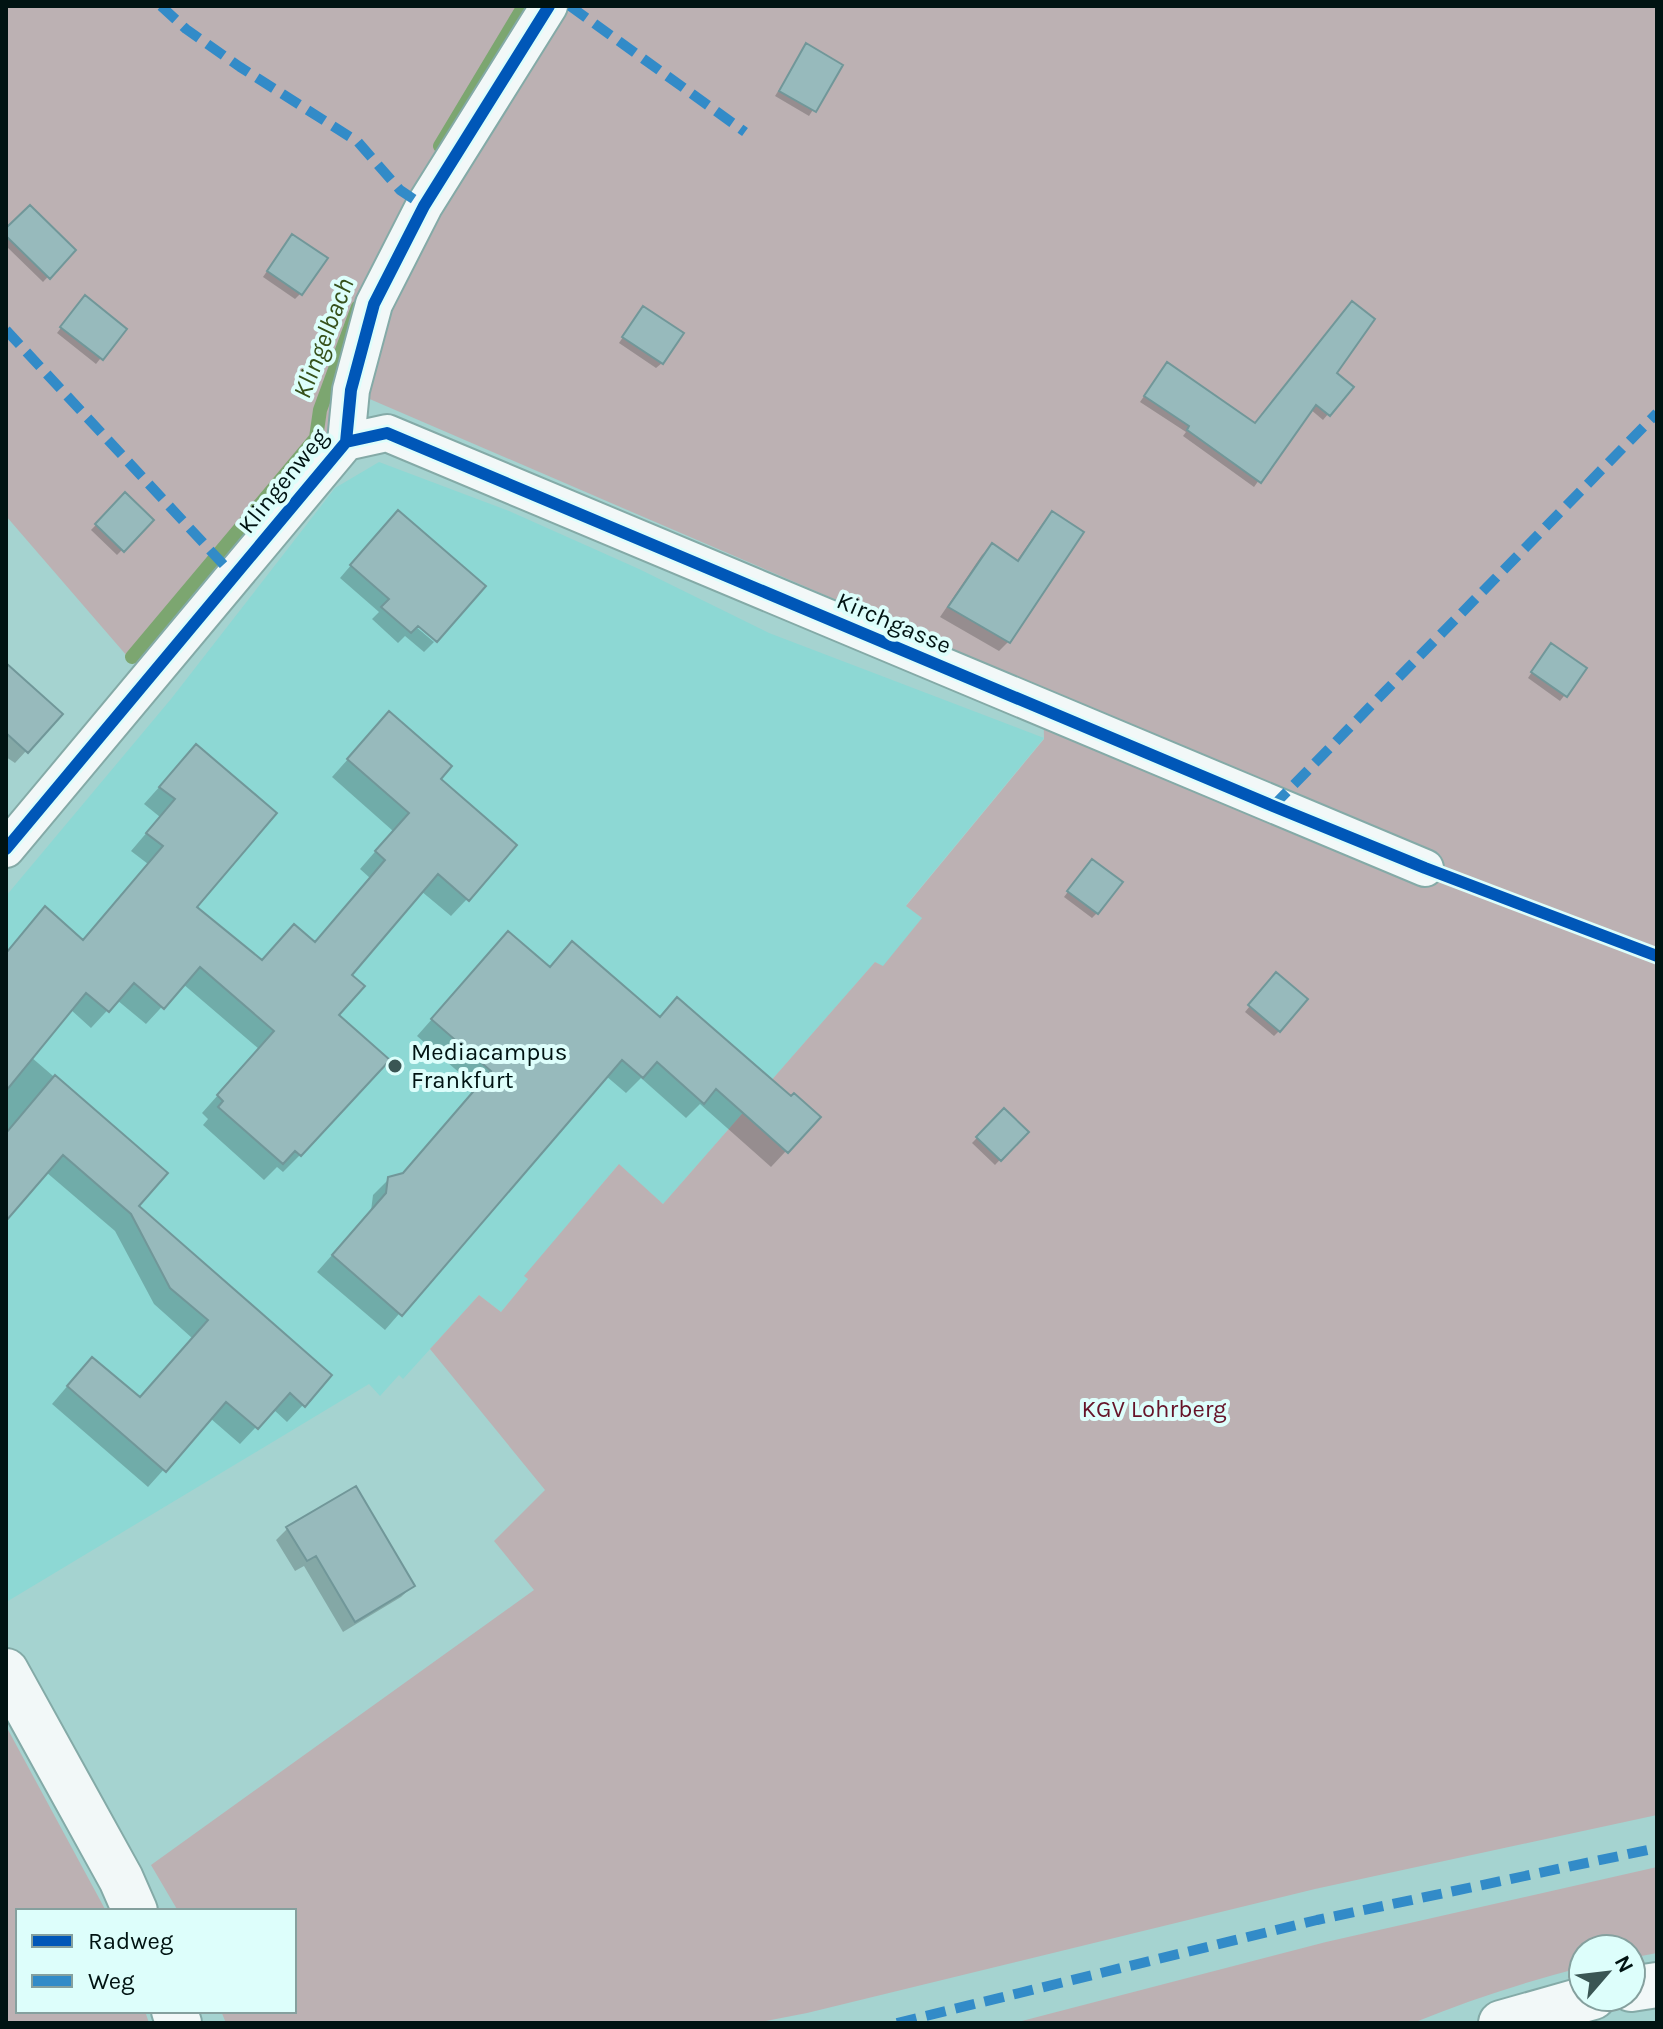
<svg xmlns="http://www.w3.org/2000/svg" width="1663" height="2029" font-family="Karla,sans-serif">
  <rect width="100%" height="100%" fill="#a5d3d0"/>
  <path fill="#8dd8d4" d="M379 462 509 511 639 569 769 633 1044 738 906 905 922 918 883 967 875 962 663 1204 618 1165 525 1276 528 1279 501 1312 479 1295 403 1379 399 1375 380 1396 369 1384 8 1601 6 896 171 699 335 488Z"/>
  <path fill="#bcb1b3" d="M6 6H1657V1815L1315 1889 807 2013 755 2023H226L221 2011H294V1911H178L151 1865 534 1590 494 1541 545 1490 430 1349 479 1295 501 1312 528 1279 524 1276 619 1164 663 1204 875 962 883 966 922 918 906 906 1044 739 1043 689 365 397 127 656 6 516Z
    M6 1726 106 1911H18V2011H145L149 2023H6Z
    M1657 1867V1953L1631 1958V1949H1583V1967C1525 1982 1469 2000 1413 2023H1014L1326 1942Z"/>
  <path fill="#0003" d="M807 46 841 66 809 116 775 96Z
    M6 231 73 250 43 282 6 246Z
    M287 242 300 294 295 299 263 277Z
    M80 303 124 329 96 364 57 333Z
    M643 308 662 363 656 368 619 343Z
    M1162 370 1254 425 1335 374 1351 387 1323 420 1310 409 1254 487 1183 436 1186 432 1140 402Z
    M125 495 151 520 117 555 91 530Z
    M1052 513 1009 641 999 651 940 617 982 555 992 546 1016 562 1043 523Z
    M387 523 411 618 409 621 434 642 424 652 405 636 398 643 372 619 379 612 340 578Z
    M1546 651 1585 669 1560 701 1528 678Z
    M6 677 60 714 15 763 6 757Z
    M389 713 438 779 467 899 451 916 421 891 349 975 300 1155 283 1172 277 1167 264 1180 203 1125 208 1119 202 1113 259 1049 183 984 146 1024 117 1000 91 1028 70 1009 31 1057 166 1173 136 1206 303 1405 287 1422 273 1409 240 1444 210 1418 148 1487 52 1404 76 1376 139 1399 192 1338 154 1304 115 1231 46 1172 6 1218V953L45 909 82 942 148 864 131 851 160 817 144 804 196 746 194 907 261 962 314 944 370 878 360 869 393 831 332 777Z
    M1087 866 1097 913 1092 918 1064 897Z
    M508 933 548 968 572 943 786 1151 771 1167 700 1104 686 1118 641 1078 626 1093 606 1076 385 1330 317 1272 371 1211 373 1195 389 1179 401 1176 477 1088 417 1036Z
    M1271 980 1279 1031 1274 1036 1245 1012Z
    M1004 1110 1026 1132 995 1165 972 1143Z
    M287 1529 413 1586 401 1597 343 1632 304 1566 295 1571 276 1540Z"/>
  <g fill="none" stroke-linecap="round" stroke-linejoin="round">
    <path stroke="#7ca670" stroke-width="14" d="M440 146 524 6
      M132 657 316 438 320 410 358 307"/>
  </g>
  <path fill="#97babc" stroke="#719799" stroke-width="2" d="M806 43 843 65 816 112 779 91Z
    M30 205 76 250 50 279 6 236V228Z
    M292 234 328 258 302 295 267 271Z
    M85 295 127 329 103 360 60 327Z
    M1352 301 1375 319 1337 373 1354 387 1330 416 1316 405 1261 483 1187 430 1189 426 1144 396 1167 362 1255 423Z
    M643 306 684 333 663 364 622 337Z
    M125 492 154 520 124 552 95 524Z
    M398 510 486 586 437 642 418 626 411 633 381 607 389 599 350 565Z
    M1052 511 1084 532 1010 643 948 607 992 543 1018 561Z
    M1551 643 1587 668 1567 697 1531 672Z
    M6 663 63 714 28 753 6 733Z
    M389 711 452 766 441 779 517 845 469 901 438 874 352 975 365 986 339 1015 390 1060 301 1156 295 1151 283 1164 218 1107 223 1101 217 1095 274 1031 200 967 164 1009 134 983 109 1012 86 993 6 1091V953L45 906 83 940 163 846 146 833 175 799 159 787 196 744 277 813 197 907 262 960 294 924 315 942 385 860 375 851 409 813 347 759Z
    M1092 859 1123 882 1098 914 1067 891Z
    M508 931 550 967 572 941 660 1017 677 997 791 1096 794 1093 821 1117 788 1153 716 1089 704 1104 657 1062 643 1078 622 1060 402 1316 332 1255 386 1193 388 1177 403 1173 491 1071 431 1019Z
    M1276 972 1308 999 1280 1032 1248 1005Z
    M55 1075 168 1173 139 1206 332 1375 305 1407 290 1393 258 1429 226 1402 166 1472 67 1386 92 1357 140 1397 208 1320 170 1288 131 1214 63 1155 6 1221V1133Z
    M1004 1108 1029 1132 1001 1161 976 1137Z
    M356 1486 415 1586 355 1622 316 1556 307 1561 286 1527Z"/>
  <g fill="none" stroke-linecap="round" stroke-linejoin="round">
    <g stroke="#84aaa7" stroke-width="40">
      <path id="minor" d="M346 442 387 433 1425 868
        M6 849 346 442 351 390 374 304 424 206 549 6"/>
    </g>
    <g stroke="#84aaa7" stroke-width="48">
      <path id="secondary" d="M6 1671 121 1879 135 1911
        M1631 1989 1657 1985
        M174 2011 179 2023
        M1501 2023 1593 1997"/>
    </g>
    <use href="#minor" stroke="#f2f8f8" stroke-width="36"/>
    <use href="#secondary" stroke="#f2f8f8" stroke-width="44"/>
    <path stroke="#328bc8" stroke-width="10" stroke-dasharray="20 10" stroke-linecap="butt" d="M161 6 186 29 240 67 358 142 400 190 424 206
      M570 6 745 132
      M6 330 234 576
      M1273 806 1657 413
      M897 2023 1317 1920 1657 1848"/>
    <g stroke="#ddfefb" stroke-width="17">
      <path id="cycleway" d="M346 442 387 433 1273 806 1425 868 1657 956
        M6 849 346 442 351 390 374 304 424 206 549 6"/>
    </g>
    <use href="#cycleway" stroke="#0057b8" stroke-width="12"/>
  </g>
  <circle fill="#3a5654" stroke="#ddfefb" stroke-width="3" cx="395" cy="1066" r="8"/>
  <g text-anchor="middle" stroke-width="8" stroke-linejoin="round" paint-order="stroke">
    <g font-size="24" fill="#001312" stroke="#ddfefb">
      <text transform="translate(283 481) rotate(-51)" y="8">Klingenweg</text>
      <text transform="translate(894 623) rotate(23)" y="8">Kirchgasse</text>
    </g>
    <g font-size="24" fill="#001312" stroke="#ddfefb" text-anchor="start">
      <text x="411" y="1060">Mediacampus<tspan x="411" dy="28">Frankfurt</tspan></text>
    </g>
    <g font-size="24" fill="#661429" stroke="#ddfefb">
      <text x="1154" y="1417">KGV Lohrberg</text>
    </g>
    <g font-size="26" font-style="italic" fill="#36511b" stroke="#ddfefb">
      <text transform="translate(323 338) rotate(-69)" y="9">Klingelbach</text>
    </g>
  </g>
  <rect width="1663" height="2029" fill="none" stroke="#001312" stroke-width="16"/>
  <rect x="16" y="1909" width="280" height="104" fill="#ddfefb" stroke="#85a09e" stroke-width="2"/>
  <rect x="32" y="1935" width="40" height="12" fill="#0057b8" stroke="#85a09e" stroke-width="2"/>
  <text x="88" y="1949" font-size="24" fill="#001312">Radweg</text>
  <rect x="32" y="1975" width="40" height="12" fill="#328bc8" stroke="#85a09e" stroke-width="2"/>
  <text x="88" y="1989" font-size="24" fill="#001312">Weg</text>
  <g transform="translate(1607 1973) rotate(62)"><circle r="38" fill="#ddfefb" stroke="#85a09e" stroke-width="2"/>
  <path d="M0-6L14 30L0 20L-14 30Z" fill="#3a5654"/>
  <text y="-12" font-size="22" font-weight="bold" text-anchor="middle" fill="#001312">N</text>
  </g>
</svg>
